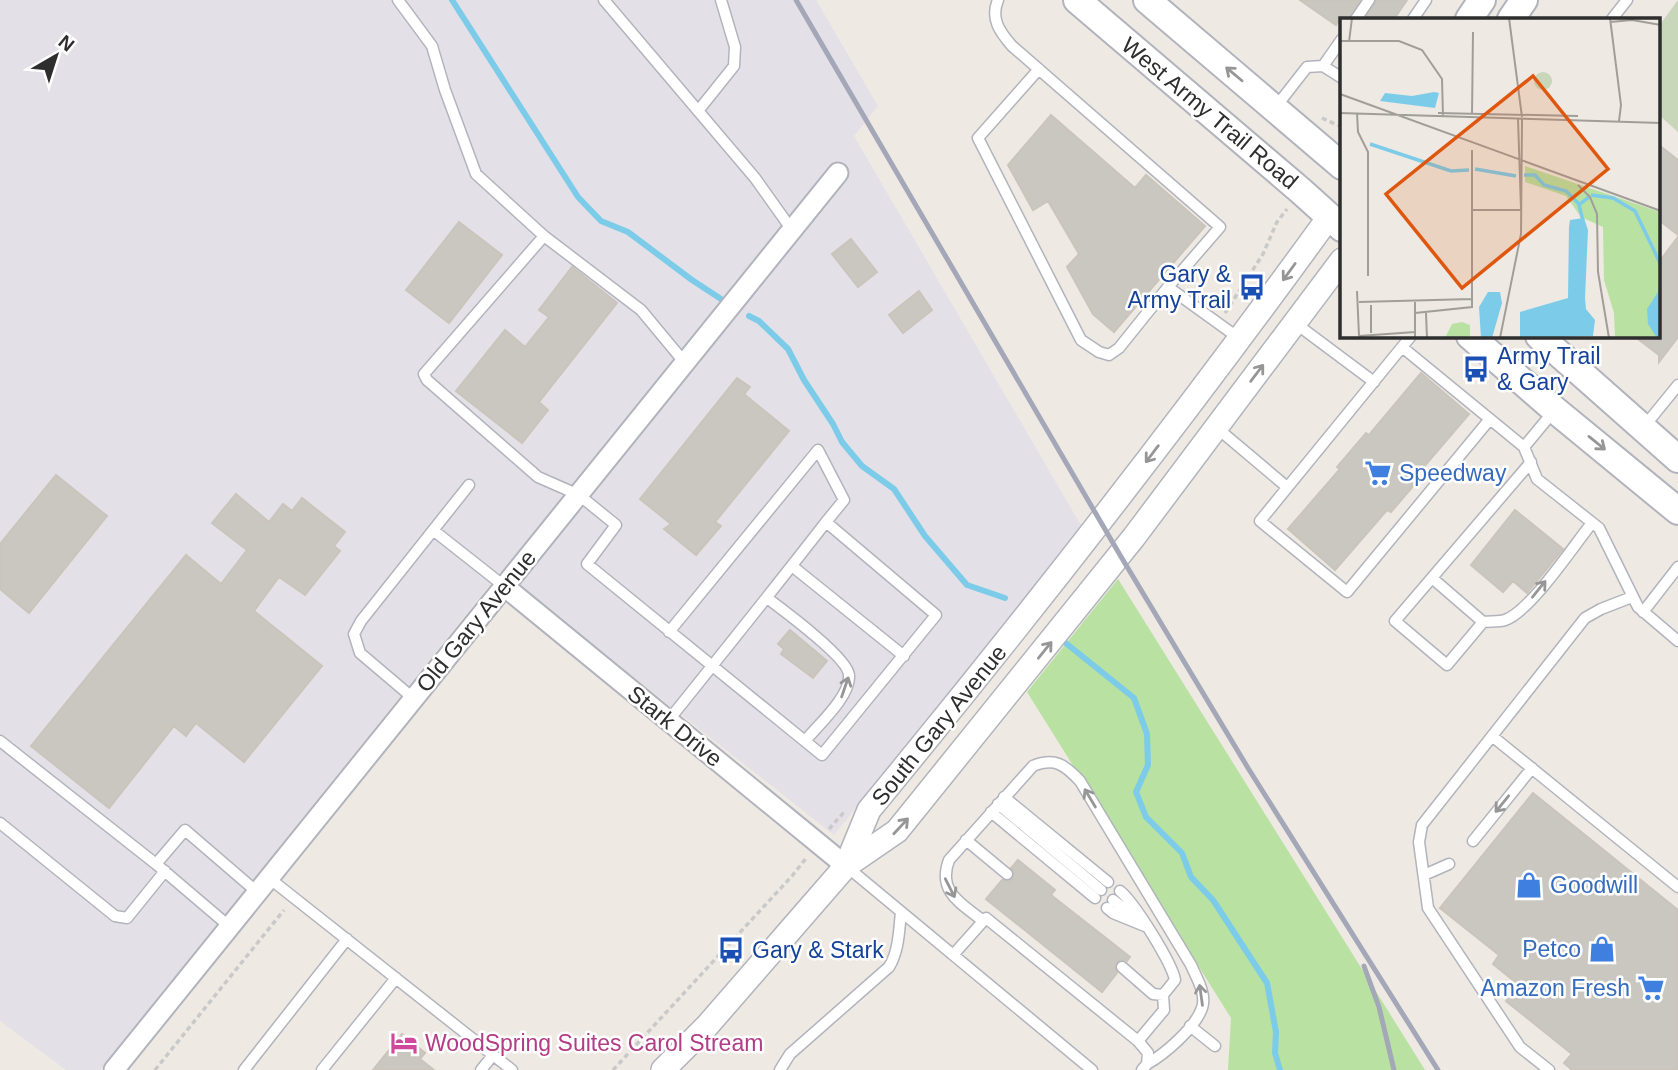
<svg xmlns="http://www.w3.org/2000/svg" width="1678" height="1070" font-family="Arial,sans-serif">
  <rect width="100%" height="100%" fill="#eee9e2"/>
  <path fill="#e3e1e7" d="M0 0H816L878 106 854 136 1082 527 834 835 500 572 100 1070H66L0 1021Z"/>
  <path fill="#b8e1a2" d="M1118 579 1425 1070H1228L1231 1018 1027 692Z"/>
  <path fill="#c8d7ba" d="M1678 0V132L1659 115V26Z"/>
  <g fill="none" stroke-linecap="round" stroke-linejoin="round">
    <path stroke="#7ccce9" stroke-width="6" d="M452 0 578 197 601 221 628 232 692 280 721 299
      M749 316 759 321 788 349 804 380 833 424 842 442 862 466 894 489 925 536 967 585 1005 598
      M1062 640 1134 698 1147 734 1148 765 1136 792 1146 817 1182 853 1191 877 1213 900 1267 983 1276 1032 1275 1053 1280 1070"/>
  </g>
  <path fill="#cac7c0" stroke="#cac4bb" stroke-width="2" d="M1300 0H1360L1349 19H1340L1336 25Z
    M1376 0H1407L1394 19H1365Z
    M1051 115 1135 188 1146 175 1205 226 1114 332 1093 314 1067 267 1079 254 1048 201 1033 210 1008 165Z
    M1659 145 1678 160V235L1659 220Z
    M459 222 502 255 449 323 406 290Z
    M1678 237V337L1659 362V355L1634 336H1659V262Z
    M851 239 877 272 858 287 832 254Z
    M572 267 617 303 539 402 548 410 522 443 456 391 505 330 525 347 549 317 539 310Z
    M919 291 932 310 903 333 889 315Z
    M1421 373 1469 414 1416 476 1420 478 1391 512 1387 510 1335 570 1288 529 1340 469 1337 467 1366 433 1369 435Z
    M737 378 750 387 744 394 789 431 715 522 721 526 696 555 664 529 671 524 640 499Z
    M56 475 107 516 29 613 0 589V544Z
    M236 494 269 522 283 504 292 511 302 498 345 532 334 546 340 551 305 595 279 577 254 611 322 666 244 762 196 723 186 736 174 726 109 808 31 746 186 555 221 584 247 550 212 523Z
    M1515 510 1563 549 1527 593 1513 581 1503 592 1471 565Z
    M790 630 827 661 813 678 781 654 784 649 778 644Z
    M1533 793 1678 910V1070H1572L1564 1063 1572 1054 1506 1001 1519 985 1493 964 1499 955 1440 908Z
    M1018 860 1055 890 1051 895 1130 957 1127 961 1120 960 1116 963 1115 969 1117 973 1102 992 986 899 1002 880 1009 881 1013 878 1014 872 1011 868Z
    M402 1034 425 1053 420 1059 434 1070H373Z"/>
  <g fill="none" stroke-linecap="round" stroke-linejoin="round">
    <g stroke="#b2b4bd" stroke-width="13">
      <path id="service" d="M398 0 432 46 445 90 476 174 544 236 641 310 685 363
        M604 0 755 178 792 230
        M998 0C990 19 1000 32 1012 46L1220 227 1168 287 1240 339
        M1356 19 1369 0
        M1413 19 1426 0
        M1612 19 1627 0
        M1323 66 1342 78
        M1039 69 978 138 1081 340 1099 352 1109 355 1119 348 1168 287
        M1275 108 1307 67 1323 66 1342 39
        M698 111 734 66 735 47 721 0
        M544 236 424 374 427 380 538 477 579 495 616 525 587 564 822 755 936 615 826 522C774 589 721 655 668 721
        M1295 323 1374 382
        M1411 336 1260 521 1347 592 1490 419
        M1402 347 1524 447 1553 412
        M1217 428 1287 487
        M1643 428 1678 385
        M1524 447 1537 479 1599 528 1638 607 1678 641
        M433 530 504 586
        M792 566 904 656
        M1432 578 1483 622 1447 665 1395 621 1531 462
        M767 598C783 610 848 658 849 675 851 696 818 725 805 741
        M1643 612 1678 567
        M1483 622C1490 621 1499 622 1505 620 1531 611 1574 545 1592 523
        M669 632 818 450 844 500 826 522
        M413 698 360 653 354 634 361 621 469 485
        M1492 736 1678 887
        M0 741 156 864
        M1004 797 1108 882
        M998 804 1101 890
        M991 812 1095 898
        M0 823 115 916 127 918 165 871
        M966 840 1007 874
        M1473 841 1532 768
        M846 866 1092 1070
        M1424 875 1449 864
        M269 878 512 1070
        M1120 891C1134 902 1172 963 1175 980L1163 995 1153 994 1122 967
        M1113 900 1137 919
        M1107 908 1113 913 1145 926
        M983 921C961 903 937 892 949 860L1033 766C1055 757 1065 765 1080 781L1191 965C1196 977 1207 994 1202 1008 1195 1028 1165 1054 1147 1064
        M230 927 156 864 185 830 257 892
        M953 955 986 918 1138 1041 1148 1053 1147 1064 1142 1070
        M1190 1026 1215 1046
        M1138 1041 1164 1010 1163 995
        M244 1070 347 939
        M322 1070 396 978
        M481 1070 493 1055
        M780 1070 790 1054 889 967C899 951 899 930 901 912
        M1549 1070 1520 1047 1428 908 1419 842 1422 825 1585 618 1601 609 1632 597"/>
    </g>
    <g stroke="#b2b4bd" stroke-width="23">
      <path id="minor" d="M504 586 846 866
        M114 1070 838 173"/>
    </g>
    <g stroke="#b2b4bd" stroke-width="26">
      <path id="tertiary" d="M846 866 869 810C1028 617 1182 420 1329 217
        M663 1070 707 1026 846 866 897 831 1134 537 1342 260"/>
    </g>
    <g stroke="#b2b4bd" stroke-width="30">
      <path id="secondary" d="M1077 0 1301 191 1342 228
        M1147 0 1342 166
        M1469 19 1482 0
        M1511 19 1524 0
        M1470 336 1555 410 1678 511
        M1539 336 1678 459"/>
    </g>
    <path stroke="#c9c9c9" stroke-width="3.5" stroke-dasharray="5 3.5" stroke-linecap="butt" d="M1322 118 1342 127
      M1225 313 1263 254 1277 222 1287 209
      M829 829 845 811
      M155 1070 284 910
      M613 1070 792 876 807 857"/>
    <use href="#service" stroke="#fff" stroke-width="10"/>
    <use href="#minor" stroke="#fff" stroke-width="19"/>
    <use href="#tertiary" stroke="#fff" stroke-width="23"/>
    <use href="#secondary" stroke="#fff" stroke-width="26"/>
    <path stroke="#a4a7b7" stroke-width="5" d="M796 0 1120 555 1248 768 1438 1070
      M1364 966 1379 1007 1394 1070"/>
  </g>
  <defs><path id="oneway-shaft" d="M-6 0H5M1.5-3L5.5 0L1.5 3" fill="none" stroke-width="1.6" stroke-linecap="round" stroke-linejoin="round" transform="scale(1.75)"/></defs>
  <g stroke="#969696">
    <use href="#oneway-shaft" transform="translate(1234 74) rotate(-140)"/>
    <use href="#oneway-shaft" transform="translate(1289 272) rotate(126)"/>
    <use href="#oneway-shaft" transform="translate(1257 373) rotate(-53)"/>
    <use href="#oneway-shaft" transform="translate(1597 443) rotate(39)"/>
    <use href="#oneway-shaft" transform="translate(1152 454) rotate(127)"/>
    <use href="#oneway-shaft" transform="translate(1539 589) rotate(-51)"/>
    <use href="#oneway-shaft" transform="translate(1045 650) rotate(-51)"/>
    <use href="#oneway-shaft" transform="translate(845 687) rotate(-71)"/>
    <use href="#oneway-shaft" transform="translate(1090 798) rotate(-121)"/>
    <use href="#oneway-shaft" transform="translate(1502 804) rotate(129)"/>
    <use href="#oneway-shaft" transform="translate(901 826) rotate(-47)"/>
    <use href="#oneway-shaft" transform="translate(950 888) rotate(63)"/>
    <use href="#oneway-shaft" transform="translate(1201 995) rotate(-98)"/>
  </g>
  <defs>
    <g id="bus-bare" transform="scale(2.1)"><path d="M-5-6H5V4H4V6H2V4H-2V6H-4V4H-5ZM-3.5-4V0h7V-4ZM-3.5 1.2v1.5H-2V1.2ZM2 1.2v1.5H3.5V1.2Z" fill="#1a4fb4" stroke="#fff" stroke-width="2.5" paint-order="stroke"/></g>
    <g id="supermarket-bare" transform="scale(2.1)"><path d="M-6-5.5h2.5l.6 2H6L4.5 2H-2.5L-4.4-4H-6ZM-1.5 3.2a1.3 1.3 0 1 0 .1 0ZM3 3.2a1.3 1.3 0 1 0 .1 0Z" fill="#3f7fe0" stroke="#fff" stroke-width="2.5" paint-order="stroke"/></g>
    <g id="shop-bare" transform="scale(2.1)"><path d="M-5-2.5h2.3a2.7 3.5 0 0 1 5.4 0H5L5.5 6h-11ZM-1.5-2.5h3a1.5 2.3 0 0 0-3 0Z" fill="#3f7fe0" stroke="#fff" stroke-width="2.5" paint-order="stroke"/></g>
    <g id="hotel-bare" transform="scale(2.1)"><path d="M-6-4.5h1.5V1H6V5H4.5V3h-9V5H-6ZM-4 0a1.8 1.8 0 1 1 3.6 0ZM.5 0V-2.5h3Q6-2.5 6 0Z" fill="#d1479c" stroke="#fff" stroke-width="2.5" paint-order="stroke"/></g>
  </defs>
  <g fill-rule="evenodd">
    <use href="#bus-bare" x="1252" y="287"/>
    <use href="#bus-bare" x="1476" y="369"/>
    <use href="#supermarket-bare" x="1378" y="473"/>
    <use href="#shop-bare" x="1529" y="885"/>
    <use href="#shop-bare" x="1602" y="949"/>
    <use href="#bus-bare" x="731" y="950"/>
    <use href="#supermarket-bare" x="1651" y="988"/>
    <use href="#hotel-bare" x="404" y="1043"/>
  </g>
  <g text-anchor="middle" stroke-width="5" stroke-linejoin="round" paint-order="stroke">
    <g font-size="23" fill="#2e2e2e" stroke="#fff">
      <text transform="translate(1210 113) rotate(40)" y="8">West Army Trail Road</text>
      <text transform="translate(476 621) rotate(-51)" y="8">Old Gary Avenue</text>
      <text transform="translate(939 725) rotate(-51)" y="8">South Gary Avenue</text>
      <text transform="translate(675 726) rotate(39)" y="8">Stark Drive</text>
    </g>
    <g font-size="23" fill="#164399" stroke="#fff" text-anchor="start">
      <text x="1231" y="282" text-anchor="end">Gary &amp;<tspan x="1231" dy="26">Army Trail</tspan></text>
      <text x="1497" y="364">Army Trail<tspan x="1497" dy="26">&amp; Gary</tspan></text>
      <text x="752" y="958">Gary &amp; Stark</text>
    </g>
    <g font-size="23" fill="#366cbe" stroke="#fff" text-anchor="start">
      <text x="1399" y="481">Speedway</text>
      <text x="1550" y="893">Goodwill</text>
      <text x="1581" y="957" text-anchor="end">Petco</text>
      <text x="1630" y="996" text-anchor="end">Amazon Fresh</text>
    </g>
    <g font-size="23" fill="#b23c85" stroke="#fff" text-anchor="start">
      <text x="425" y="1051">WoodSpring Suites Carol Stream</text>
    </g>
  </g>
  <g transform="translate(1340 18)">
    <rect width="320" height="320" fill="#eee9e2"/>
    <path d="M185 148 320 194V320H275L274 295 264 262 263 209 241 199 226 178 185 164ZM122 304 130 307V320H105L112 306Z" fill="#b8e1a2"/>
    <path d="M194 63a9 9 0 1 1 18 0a9 9 0 1 1-18 0Z" fill="#c8d7ba"/>
    <path d="M94 74 99 75 95 90 40 83 45 75 72 78ZM244 200 248 212 245 280 246 291 255 302 253 318 180 320V294L228 280 229 209 230 202ZM320 256V320H317L308 306 307 291 318 274ZM148 274H160L162 285 152 320H141L139 289Z" fill="#7ccce9"/>
    <path fill="none" stroke="#7ccce9" stroke-width="3.5" d="M30 126 111 153 129 152M135 151 176 158M184 157H195L204 167 226 173 239 186M251 177 273 180 295 193 321 247M243 203 239 187 249 179"/>
    <path fill="none" stroke="#a19e9a" stroke-width="2" d="M169 0 182 99M270 0 281 87 279 103M270 4 292 2 321 7M0 23H59L82 32 102 61 103 98M9 24 12 0M0 76 321 193M0 95 321 105M17 95 18 114 28 134V258M98 95 238 98M132 97 133 14M178 101 181 191M238 167 250 179 257 196 258 254 269 320M132 192H181M17 273 19 318M19 284 132 281M75 284V320M31 287V315M75 295 132 289V132M86 295 87 320M19 318 75 314M160 320 181 216 182 101"/>
    <path fill="#df570e" fill-opacity="0.15" stroke="#df570e" stroke-width="3.5" d="M193 58 268 151 122 270 46 176Z"/>
    <rect width="320" height="320" fill="none" stroke="#2e2e2e" stroke-width="3.5"/>
  </g>
  <g transform="translate(56 56) rotate(39)" stroke="#ffffff" stroke-width="5" paint-order="stroke">
  <path d="M0-5L12 26L0 18L-12 26Z" fill="#2e2e2e"/>
  <text y="-10" font-size="19" font-weight="bold" text-anchor="middle" fill="#2e2e2e">N</text>
  </g>
</svg>
